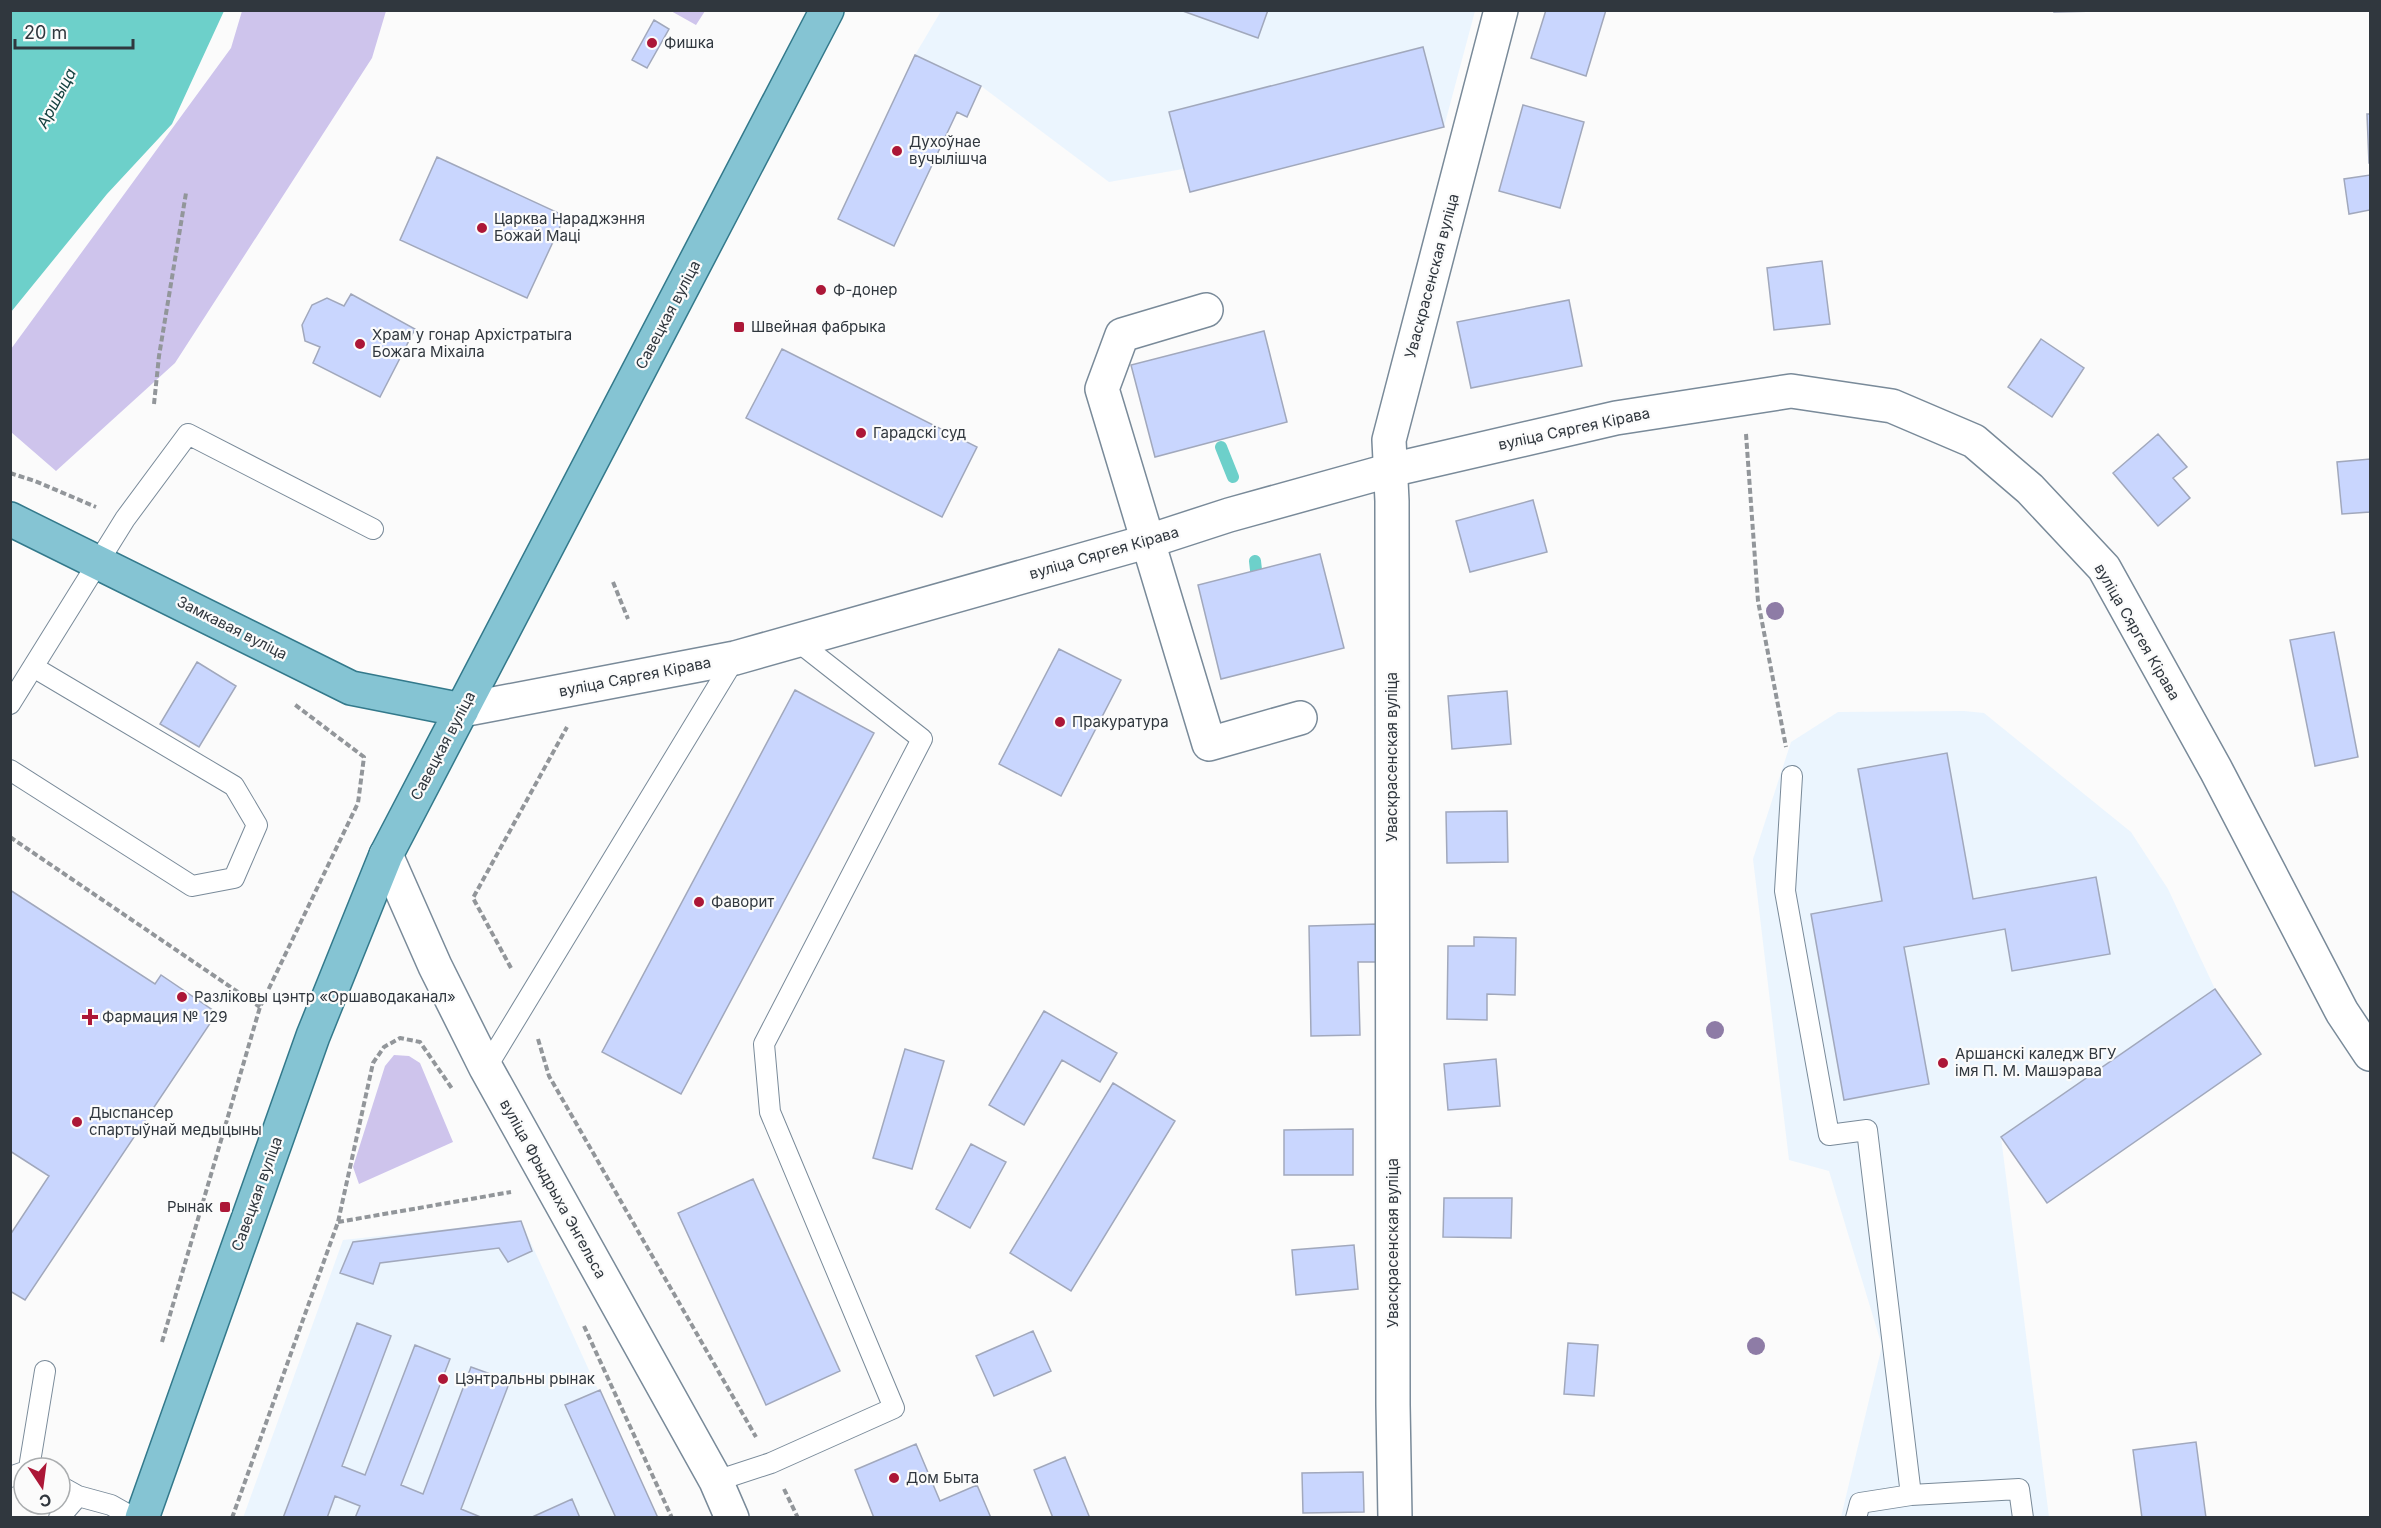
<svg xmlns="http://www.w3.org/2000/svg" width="2381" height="1528" font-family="Inter,sans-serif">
  <rect width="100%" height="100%" fill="#fbfbfb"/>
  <path fill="#ebf5fe" d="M941 11H1475L1444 127 1190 192 1183 169 1109 182 981 86 915 55Z
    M1964 711 1984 713 2131 832 2168 889 2215 989 2001 1137 2049 1517H1841L1882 1346 1829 1171 1789 1160 1753 859 1791 742 1838 712Z
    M521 1221 656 1517 243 1518 343 1240Z"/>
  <path fill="#cec4ec" d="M242 11H386L372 58 175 363 56 471 11 432V349L231 48Z
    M671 11 705 10V11L696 25Z
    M394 1055 409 1056 420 1063 453 1142 359 1184 353 1167 385 1066Z"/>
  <path fill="#6dd0ca" d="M11 10 224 11 172 124 107 194 11 312Z"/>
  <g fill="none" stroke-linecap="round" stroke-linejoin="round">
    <path stroke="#6dd0ca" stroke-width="12" d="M1221 447 1233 477
      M1255 561 1256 570"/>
  </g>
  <path fill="#c9d6fe" stroke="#a1a8bc" stroke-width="1.5" d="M1180 10H1268L1258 38Z
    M1546 10H1606L1586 76 1531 58Z
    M2054 10H2097V11L2054 12Z
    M654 20 669 29 647 68 632 60Z
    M1423 47 1444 127 1190 192 1169 112Z
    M915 55 981 86 967 117 957 112 894 246 838 219Z
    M1523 105 1584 122 1560 208 1499 191Z
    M2367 114H2370V163H2369Z
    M437 157 565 216 527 298 400 240Z
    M2370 175V210L2349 214 2344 179Z
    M1822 261 1830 324 1774 330 1767 268Z
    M351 294 415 329 380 397 313 363 320 347 305 341 302 325 312 305 327 298 344 306Z
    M1569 300 1582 366 1471 388 1457 322Z
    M1264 331 1287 422 1155 457 1131 365Z
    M2041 339 2084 368 2052 417 2008 387Z
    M782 349 977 447 942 517 746 418Z
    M2158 434 2187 467 2173 478 2190 498 2158 526 2113 473Z
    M2370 459V512L2342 514 2337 462Z
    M1533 500 1547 552 1470 572 1456 521Z
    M1320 554 1344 648 1221 679 1198 585Z
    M2334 632 2358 757 2315 766 2290 640Z
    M1059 649 1121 680 1061 796 999 764Z
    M197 662 236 686 199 747 160 724Z
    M795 690 874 733 681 1094 602 1052Z
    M1507 691 1511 744 1452 749 1448 696Z
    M1947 753 1973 899 2096 877 2110 954 2012 971 2005 929 1904 947 1929 1084 1844 1100 1811 914 1882 901 1858 769Z
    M1507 811 1508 862 1447 863 1446 812Z
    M10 890 155 984 161 975 217 1013 25 1300 10 1291V1235L49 1176 10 1151Z
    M1378 924 1379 962H1358L1360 1035 1311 1036 1309 926Z
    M1474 937 1516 938 1515 995 1487 994V1020L1447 1019 1448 946H1474Z
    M2215 989 2261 1054 2047 1203 2001 1137Z
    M1044 1011 1117 1053 1100 1082 1062 1060 1024 1125 989 1105Z
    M905 1049 944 1061 912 1169 873 1158Z
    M1496 1059 1500 1106 1448 1110 1444 1064Z
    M1113 1083 1175 1121 1071 1291 1010 1253Z
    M1353 1129V1175H1284V1130Z
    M971 1144 1006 1162 970 1228 936 1209Z
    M753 1179 840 1371 766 1405 678 1213Z
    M1444 1198H1512L1511 1238 1443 1237Z
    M521 1221 532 1251 508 1262 499 1248 380 1263 373 1284 340 1273 353 1242Z
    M1354 1245 1358 1289 1296 1295 1292 1250Z
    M357 1323 391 1336 342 1466 365 1475 415 1345 450 1359 401 1485 423 1494 471 1367 510 1381 461 1509 483 1518H355L360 1506 335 1496 327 1518H283Z
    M1033 1331 1051 1371 994 1396 976 1356Z
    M1568 1343 1598 1345 1594 1396 1564 1394Z
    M600 1390 658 1518H616L565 1405Z
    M2196 1442 2206 1518H2142L2133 1450Z
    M916 1444 940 1501 977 1485 991 1518H874L855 1470Z
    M1065 1457 1089 1516 1085 1518H1053L1034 1470Z
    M1363 1472 1364 1512 1303 1513 1302 1473Z
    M572 1499 580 1518H530Z"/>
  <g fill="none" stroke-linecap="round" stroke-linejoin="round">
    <g stroke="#798a99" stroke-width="22">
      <path id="lane" d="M10 704 125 519 188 434 373 529
        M10 770 192 886 234 878 257 825 234 786 35 668
        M1792 776 1785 891 1829 1135 1867 1130 1911 1495 1860 1503 1856 1518
        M486 1068 735 658
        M29 1468 45 1371
        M10 1477 24 1472
        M716 1481 771 1463 894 1408 770 1112 764 1044 922 739 796 640
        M60 1486 78 1496 111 1505 134 1518
        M1911 1495 2019 1489 2023 1518
        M59 1518 78 1496"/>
    </g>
    <g stroke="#798a99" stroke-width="36">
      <path id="street" d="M1206 310 1122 335 1102 389 1209 744 1300 718
        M1395 1518 1393 1405 1392 501 1389 440 1501 10"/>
    </g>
    <g stroke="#798a99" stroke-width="36">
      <path id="secondary" d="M462 710 735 658 1149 541 1229 515 1391 470 1616 418 1791 391 1892 406 1974 441 2030 489 2104 568 2216 770 2342 1012 2370 1054
        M386 855 435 966 486 1068 716 1481 732 1518"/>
    </g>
    <g stroke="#33798b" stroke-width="36">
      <path id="primary" d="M10 519 351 688 462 710
        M142 1518 313 1036 386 855 827 10"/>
    </g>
    <path stroke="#92969a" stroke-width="4" stroke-dasharray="6 3" stroke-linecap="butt" d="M154 404 159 356 186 193
      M1746 434 1758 601 1786 747
      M10 473 35 481 96 507
      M613 582 628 619
      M10 837 260 1007
      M511 968 473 898 567 727
      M538 1039 549 1076 756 1437
      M338 1222 511 1192
      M584 1326 672 1518
      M162 1342 260 1007 358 803 364 757 294 704
      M784 1489 798 1518
      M232 1518 338 1222 373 1063 384 1047 400 1038 420 1042 453 1090"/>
    <use href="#lane" stroke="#fff" stroke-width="20"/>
    <use href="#street" stroke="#fff" stroke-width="33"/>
    <use href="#secondary" stroke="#fff" stroke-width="33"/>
    <use href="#primary" stroke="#85c4d3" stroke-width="33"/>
  </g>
  <g fill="#8e7ca6">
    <circle cx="1775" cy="611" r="9"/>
    <circle cx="1715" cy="1030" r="9"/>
    <circle cx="1756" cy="1346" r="9"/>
  </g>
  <g fill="#ac1737" stroke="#fbfbfb" stroke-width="2">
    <circle cx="652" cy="43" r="6"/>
    <circle cx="897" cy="151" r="6"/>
    <circle cx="482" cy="228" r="6"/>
    <circle cx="821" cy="290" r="6"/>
    <rect x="733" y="321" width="12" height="12" rx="3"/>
    <circle cx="360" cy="344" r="6"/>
    <circle cx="861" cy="433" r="6"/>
    <circle cx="1060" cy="722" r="6"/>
    <circle cx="699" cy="902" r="6"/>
    <circle cx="182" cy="997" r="6"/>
    <path d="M87 1008h6v6h6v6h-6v6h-6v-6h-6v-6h6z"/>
    <circle cx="1943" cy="1063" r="6"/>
    <circle cx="77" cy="1122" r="6"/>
    <rect x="219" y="1201" width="12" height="12" rx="3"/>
    <circle cx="443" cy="1379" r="6"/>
    <circle cx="894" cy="1478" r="6"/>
  </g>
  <g text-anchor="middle" stroke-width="4.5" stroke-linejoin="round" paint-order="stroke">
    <g font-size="15" fill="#30373e" stroke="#fbfbfb" text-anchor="start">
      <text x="664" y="48">Фишка</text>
      <text x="909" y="147">Духоўнае<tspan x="909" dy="17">вучылішча</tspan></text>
      <text x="494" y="224">Царква Нараджэння<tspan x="494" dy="17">Божай Маці</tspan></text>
      <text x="833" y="295">Ф-донер</text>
      <text x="751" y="332">Швейная фабрыка</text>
      <text x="372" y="340">Храм у гонар Архістратыга<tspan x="372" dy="17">Божага Міхаіла</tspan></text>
      <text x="873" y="438">Гарадскі суд</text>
      <text x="1072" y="727">Пракуратура</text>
      <text x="711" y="907">Фаворит</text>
      <text x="194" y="1002">Разліковы цэнтр «Оршаводаканал»</text>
      <text x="102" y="1022">Фармация № 129</text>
      <text x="1955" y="1059">Аршанскі каледж ВГУ<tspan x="1955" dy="17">імя П. М. Машэрава</tspan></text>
      <text x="89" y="1118">Дыспансер<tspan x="89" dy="17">спартыўнай медыцыны</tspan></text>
      <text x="213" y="1212" text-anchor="end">Рынак</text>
      <text x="455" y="1384">Цэнтральны рынак</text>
      <text x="906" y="1483">Дом Быта</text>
    </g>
    <g font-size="15" fill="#30373e" stroke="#fbfbfb">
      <text transform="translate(1432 276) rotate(-75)" y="5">Уваскрасенская вуліца</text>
      <text transform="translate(668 315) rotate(-62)" y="5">Савецкая вуліца</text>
      <text transform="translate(1574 429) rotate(-12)" y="5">вуліца Сяргея Кірава</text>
      <text transform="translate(1104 553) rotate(-16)" y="5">вуліца Сяргея Кірава</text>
      <text transform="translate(232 628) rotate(27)" y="5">Замкавая вуліца</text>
      <text transform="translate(2137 632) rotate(60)" y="5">вуліца Сяргея Кірава</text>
      <text transform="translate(635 677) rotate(-11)" y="5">вуліца Сяргея Кірава</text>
      <text transform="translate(443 746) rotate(-62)" y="5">Савецкая вуліца</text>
      <text transform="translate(1392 757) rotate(-90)" y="5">Уваскрасенская вуліца</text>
      <text transform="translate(553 1189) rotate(61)" y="5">вуліца Фрыдрыха Энгельса</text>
      <text transform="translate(257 1194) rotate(-70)" y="5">Савецкая вуліца</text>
      <text transform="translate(1393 1243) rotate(-90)" y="5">Уваскрасенская вуліца</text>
    </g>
    <g font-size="16" font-style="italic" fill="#164341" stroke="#fbfbfb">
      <text transform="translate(56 98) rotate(-62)" y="6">Аршыца</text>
    </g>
  </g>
  <rect width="2381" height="1528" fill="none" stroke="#30373e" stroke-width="24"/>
  <g transform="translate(42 1486) rotate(167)"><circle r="28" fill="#fbfbfb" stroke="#aaadaf" stroke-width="1.5"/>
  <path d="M0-4.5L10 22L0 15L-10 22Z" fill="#ac1737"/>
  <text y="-9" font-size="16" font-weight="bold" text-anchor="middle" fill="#30373e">С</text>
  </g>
  <path d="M15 39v9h118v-9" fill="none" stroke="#30373e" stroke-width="3"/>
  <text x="24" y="39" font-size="18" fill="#30373e" stroke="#fbfbfb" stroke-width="4.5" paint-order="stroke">20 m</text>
</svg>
